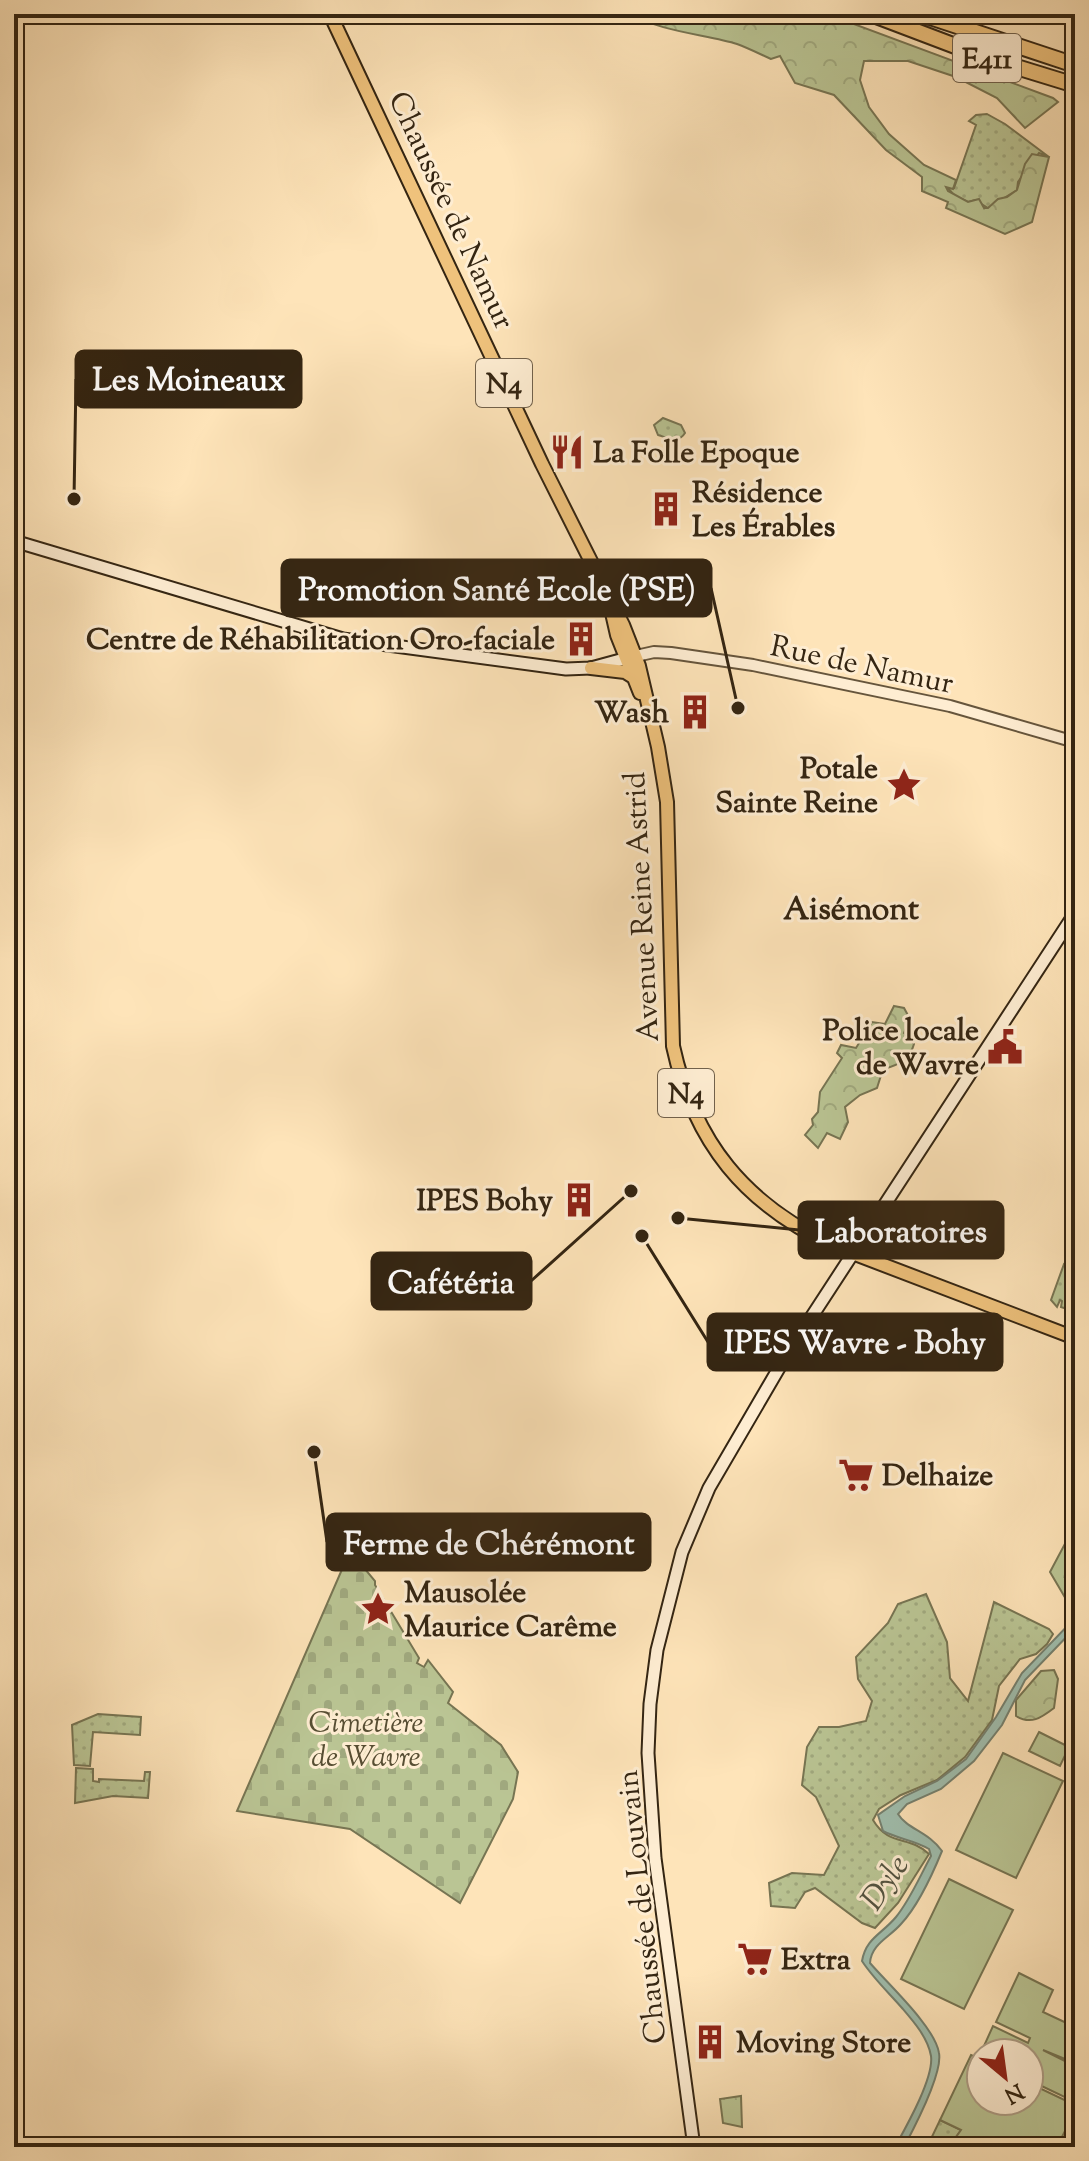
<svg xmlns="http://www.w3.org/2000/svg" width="1089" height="2161" font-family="'Sorts Mill Goudy',serif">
  <defs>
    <pattern id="grass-dots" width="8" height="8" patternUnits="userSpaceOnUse" patternTransform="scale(2)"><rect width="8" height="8" fill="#bac594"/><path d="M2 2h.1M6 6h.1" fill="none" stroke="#a0a97f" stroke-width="1.8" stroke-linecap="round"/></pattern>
    <pattern id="forest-crowns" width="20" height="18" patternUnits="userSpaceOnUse" patternTransform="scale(2)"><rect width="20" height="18" fill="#bac594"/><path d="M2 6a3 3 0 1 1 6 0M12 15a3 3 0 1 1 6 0" fill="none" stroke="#a0a97f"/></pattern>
    <pattern id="cemetery-stones" width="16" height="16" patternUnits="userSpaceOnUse" patternTransform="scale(2)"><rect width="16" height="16" fill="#bac594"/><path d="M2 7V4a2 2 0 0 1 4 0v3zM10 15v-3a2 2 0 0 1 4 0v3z" fill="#a0a97f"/></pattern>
  </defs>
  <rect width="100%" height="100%" fill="#fee4b9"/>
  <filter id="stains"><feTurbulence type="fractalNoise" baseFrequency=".0025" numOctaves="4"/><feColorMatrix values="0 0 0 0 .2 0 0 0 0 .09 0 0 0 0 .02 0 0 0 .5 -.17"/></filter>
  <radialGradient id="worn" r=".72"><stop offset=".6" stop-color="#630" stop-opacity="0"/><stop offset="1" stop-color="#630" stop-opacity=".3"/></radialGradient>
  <path fill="url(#grass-dots)" stroke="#777553" stroke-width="2" d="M987 114 1005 124 1049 157 1039 153 1018 182 1017 190 988 208 975 200 968 202 955 196 946 186 954 188 976 125 969 121 976 115Z
    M663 418 681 425 685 433C678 444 669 438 658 435L654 425Z
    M1064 1264 1075 1269 1067 1290 1073 1292 1067 1309 1061 1307 1062 1301 1060 1300 1057 1307 1051 1300Z
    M926 1594 947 1642 950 1678 968 1701 994 1602 1049 1629 1053 1634 1047 1644 1036 1654 1020 1659 999 1686 992 1720 965 1757 937 1780 901 1795 879 1809 873 1820C889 1847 909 1835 929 1854L898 1903 875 1928 862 1923 815 1888 805 1892 795 1908 771 1906 769 1883 792 1873 824 1875 839 1846 816 1797 802 1785 807 1747 819 1727H839L866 1721 872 1701 858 1679 856 1657 888 1623 898 1604Z
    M98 1714 141 1717 140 1735 93 1732 90 1766 74 1765 72 1725Z
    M76 1768 93 1769V1781L99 1782V1779L144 1781 145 1772H150L148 1798 113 1796 75 1803Z
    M940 2120 961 2130 949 2147H927Z"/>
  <path fill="url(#forest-crowns)" stroke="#777553" stroke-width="2" d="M635 14H827L1053 98 1058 102 1025 128 997 98 956 77 908 61H864L860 80 869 107 889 134 924 165 956 180 953 189 946 187 948 191 968 202 979 199 984 208H988L998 199 1007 197 1017 190 1025 164 1032 154 1049 157 1032 222 1005 234 946 208 948 202 922 191V177L886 150 834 95 795 83 780 56 771 59C760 54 748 48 737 44 710 35 654 31 635 14Z
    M894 1006 904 1008 910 1019 904 1033 914 1044C910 1059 897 1066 883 1069L877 1088 860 1095 845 1107 848 1122 840 1139 827 1133 818 1148 805 1135 813 1125 812 1119 818 1112 820 1092 842 1058 837 1053 841 1045 856 1048 872 1022 885 1024Z
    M1068 1538 1075 1539V1613H1070V1606L1050 1572Z
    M1054 1670 1058 1679 1054 1708C1041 1718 1031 1725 1016 1716V1700L1041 1671Z
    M741 2096 742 2127 723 2123 720 2099Z"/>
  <path fill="url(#cemetery-stones)" stroke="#777553" stroke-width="2" d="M350 1551 375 1581V1585L419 1658 417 1663 424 1667 428 1660 453 1692 448 1703 501 1745 518 1772 513 1799 460 1903 350 1829 237 1811Z"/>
  <path fill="#bac594" stroke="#777553" stroke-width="2" d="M1039 1732 1069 1747 1060 1766 1029 1751Z
    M1003 1753 1063 1781 1016 1878 956 1850Z
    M949 1879 1013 1910 964 2009 901 1979Z
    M1019 1973 1053 1990 1043 2012 1075 2027V2037L1065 2059 1043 2050 1075 2066V2102L1029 2080V2053H981V2058L979 2057 993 2026 1028 2043 1030 2038 996 2022Z
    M971 2055 981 2060V2101H1029V2083L1075 2105V2111L1057 2147H996L977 2138 987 2147H949L961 2130 940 2120Z"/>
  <path fill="#a0bfaf" stroke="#758170" stroke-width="2" d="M1075 1618V1628L1025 1680 1002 1725 974 1761 941 1789 907 1804 898 1814C907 1829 929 1832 942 1851 933 1873 917 1907 901 1924 890 1937 871 1944 870 1963 888 1984 935 2027 939 2053 943 2074 914 2128 904 2147H895C906 2127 934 2078 931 2056 928 2038 914 2022 902 2008 889 1993 873 1978 862 1961 866 1938 882 1934 896 1917 910 1900 920 1876 931 1856L929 1849C914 1840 898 1839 883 1831L878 1815 905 1796 937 1781 966 1759 996 1717 1022 1673Z"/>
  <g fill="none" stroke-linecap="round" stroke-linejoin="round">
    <g stroke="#66553c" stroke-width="14">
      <path id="tertiary" d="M636 656 654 652 671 653 753 665 950 706 1075 742"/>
    </g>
    <g stroke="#342512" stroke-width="15">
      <path id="secondary" d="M14 541 343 639 566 669 591 668 635 656
        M694 2147 655 1858 648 1753 650 1704 657 1650 682 1552 709 1488 786 1356 1075 913"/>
    </g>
    <g stroke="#342512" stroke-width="16">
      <path id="primary" d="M330 14 542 464 623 625 639 666 658 747 667 802 673 1046C694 1143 745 1204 834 1246L1075 1338
        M612 613 617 635 640 693
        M591 668 625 672 633 677"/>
    </g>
    <g stroke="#342512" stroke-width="18">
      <path id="motorway" d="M871 14 987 58 1075 85
        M921 14 1075 65"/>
    </g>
    <use href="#tertiary" stroke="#feedd2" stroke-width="10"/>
    <use href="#secondary" stroke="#feedd2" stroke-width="11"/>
    <use href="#primary" stroke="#efc27c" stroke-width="12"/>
    <use href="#motorway" stroke="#efc27c" stroke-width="14"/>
  </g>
  <defs>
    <g id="restaurant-bare" transform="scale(2.76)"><path d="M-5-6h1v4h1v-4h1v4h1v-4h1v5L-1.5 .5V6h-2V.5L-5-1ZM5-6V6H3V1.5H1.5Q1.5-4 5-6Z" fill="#8f2418" stroke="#feedd2" stroke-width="2.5" paint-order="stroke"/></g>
    <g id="building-bare" transform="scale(2.76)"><path d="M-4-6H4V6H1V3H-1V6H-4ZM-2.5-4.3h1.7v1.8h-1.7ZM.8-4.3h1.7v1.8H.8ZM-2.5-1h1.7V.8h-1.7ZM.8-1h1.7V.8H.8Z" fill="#8f2418" stroke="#feedd2" stroke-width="2.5" paint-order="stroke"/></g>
    <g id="sight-bare" transform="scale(2.76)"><path d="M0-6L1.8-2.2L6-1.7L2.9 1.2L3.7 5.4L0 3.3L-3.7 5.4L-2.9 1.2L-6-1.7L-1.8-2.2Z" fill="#8f2418" stroke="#feedd2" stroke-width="2.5" paint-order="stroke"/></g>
    <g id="civic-bare" transform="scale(2.76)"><path d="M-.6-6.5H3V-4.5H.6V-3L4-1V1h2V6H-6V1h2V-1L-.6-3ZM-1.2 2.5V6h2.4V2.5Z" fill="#8f2418" stroke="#feedd2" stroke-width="2.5" paint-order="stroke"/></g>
    <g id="supermarket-bare" transform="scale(2.76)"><path d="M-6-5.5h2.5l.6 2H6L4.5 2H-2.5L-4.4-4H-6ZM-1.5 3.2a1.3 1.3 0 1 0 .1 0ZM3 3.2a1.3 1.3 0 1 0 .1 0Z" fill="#8f2418" stroke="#feedd2" stroke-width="2.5" paint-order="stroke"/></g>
  </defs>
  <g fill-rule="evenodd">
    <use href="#restaurant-bare" x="567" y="452"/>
    <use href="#building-bare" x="666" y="509"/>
    <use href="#building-bare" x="581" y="639"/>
    <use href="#building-bare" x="695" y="712"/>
    <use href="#sight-bare" x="904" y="785"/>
    <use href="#civic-bare" x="1005" y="1047"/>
    <use href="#building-bare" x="579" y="1200"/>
    <use href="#supermarket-bare" x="856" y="1475"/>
    <use href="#sight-bare" x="378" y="1609"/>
    <use href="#supermarket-bare" x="755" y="1959"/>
    <use href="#building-bare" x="710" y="2042"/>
  </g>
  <g text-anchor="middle" stroke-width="6" stroke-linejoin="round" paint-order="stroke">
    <g fill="#feedd2" stroke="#71614c" stroke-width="2">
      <rect x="953" y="34" width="68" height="48" rx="6"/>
      <rect x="476" y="359" width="56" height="48" rx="6"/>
      <rect x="658" y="1069" width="56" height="48" rx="6"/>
    </g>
    <g font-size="28" font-weight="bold" fill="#342512">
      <text x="987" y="68">E411</text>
      <text x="504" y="393">N4</text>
      <text x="686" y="1103">N4</text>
    </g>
    <g font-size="30" fill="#342512" stroke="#feedd2">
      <text transform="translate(452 210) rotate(65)" y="10">Chaussée de Namur</text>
      <text transform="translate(862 664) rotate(12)" y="10">Rue de Namur</text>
      <text transform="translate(641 907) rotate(-93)" y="10">Avenue Reine Astrid</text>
      <text transform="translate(641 1907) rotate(-96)" y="10">Chaussée de Louvain</text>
    </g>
    <g font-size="30" font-weight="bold" fill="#342512" stroke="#feedd2" text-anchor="start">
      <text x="593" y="462">La Folle Epoque</text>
      <text x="692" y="502">Résidence<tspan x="692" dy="34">Les Érables</tspan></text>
      <text x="555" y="649" text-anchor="end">Centre de Réhabilitation Oro-faciale</text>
      <text x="669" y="722" text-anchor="end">Wash</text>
      <text x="878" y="778" text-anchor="end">Potale<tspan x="878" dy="34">Sainte Reine</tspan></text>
      <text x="979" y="1040" text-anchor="end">Police locale<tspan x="979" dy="34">de Wavre</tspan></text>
      <text x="553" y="1210" text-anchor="end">IPES Bohy</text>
      <text x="882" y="1485">Delhaize</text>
      <text x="404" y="1602">Mausolée<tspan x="404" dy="34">Maurice Carême</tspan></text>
      <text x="781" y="1969">Extra</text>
      <text x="736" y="2052">Moving Store</text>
    </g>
    <g font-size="30" font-style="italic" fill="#564d32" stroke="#feedd2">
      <text x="366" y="1732">Cimetière<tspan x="366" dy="34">de Wavre</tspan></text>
    </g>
    <g font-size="32" font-weight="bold" fill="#342512" stroke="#feedd2">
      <text x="851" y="919">Aisémont</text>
    </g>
    <g font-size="32" font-style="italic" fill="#545341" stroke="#feedd2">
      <text transform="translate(884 1882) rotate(-56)" y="11">Dyle</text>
    </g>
  </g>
  <path fill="none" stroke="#342512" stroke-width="3" d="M74 499L76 379M738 708L711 588M678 1218L799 1230M631 1191L531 1281M642 1236L708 1342M314 1452L327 1542"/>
  <g fill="#342512" stroke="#feedd2" stroke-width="3">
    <circle cx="74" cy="499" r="8"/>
    <circle cx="738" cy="708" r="8"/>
    <circle cx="678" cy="1218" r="8"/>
    <circle cx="631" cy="1191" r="8"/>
    <circle cx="642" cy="1236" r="8"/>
    <circle cx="314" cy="1452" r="8"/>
  </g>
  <g fill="#342512" stroke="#342512" stroke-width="3">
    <rect x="76" y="351" width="225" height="56" rx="8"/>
    <rect x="282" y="560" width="429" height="56" rx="8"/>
    <rect x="799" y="1202" width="204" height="56" rx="8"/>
    <rect x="372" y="1253" width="159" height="56" rx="8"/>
    <rect x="708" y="1314" width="294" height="56" rx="8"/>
    <rect x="327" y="1514" width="323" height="56" rx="8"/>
  </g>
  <g font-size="32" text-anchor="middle" font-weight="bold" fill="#fff">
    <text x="189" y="390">Les Moineaux</text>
    <text x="497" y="600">Promotion Santé Ecole (PSE)</text>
    <text x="901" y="1242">Laboratoires</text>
    <text x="451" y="1293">Cafétéria</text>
    <text x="855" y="1353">IPES Wavre - Bohy</text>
    <text x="489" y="1554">Ferme de Chérémont</text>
  </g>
  <rect width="1089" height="2161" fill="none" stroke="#fee4b9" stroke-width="48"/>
  <rect x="16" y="16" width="1057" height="2129" fill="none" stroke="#342512" stroke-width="4"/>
  <rect x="24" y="24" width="1041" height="2113" fill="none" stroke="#342512" stroke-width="2"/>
  <g transform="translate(1005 2077) rotate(151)"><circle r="38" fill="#feedd2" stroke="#ad9d85" stroke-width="2"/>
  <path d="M0-6L14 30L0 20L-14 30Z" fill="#8f2418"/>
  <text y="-12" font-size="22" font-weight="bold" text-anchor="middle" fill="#342512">N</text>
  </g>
  <rect width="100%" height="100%" filter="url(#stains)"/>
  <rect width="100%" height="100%" fill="url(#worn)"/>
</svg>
